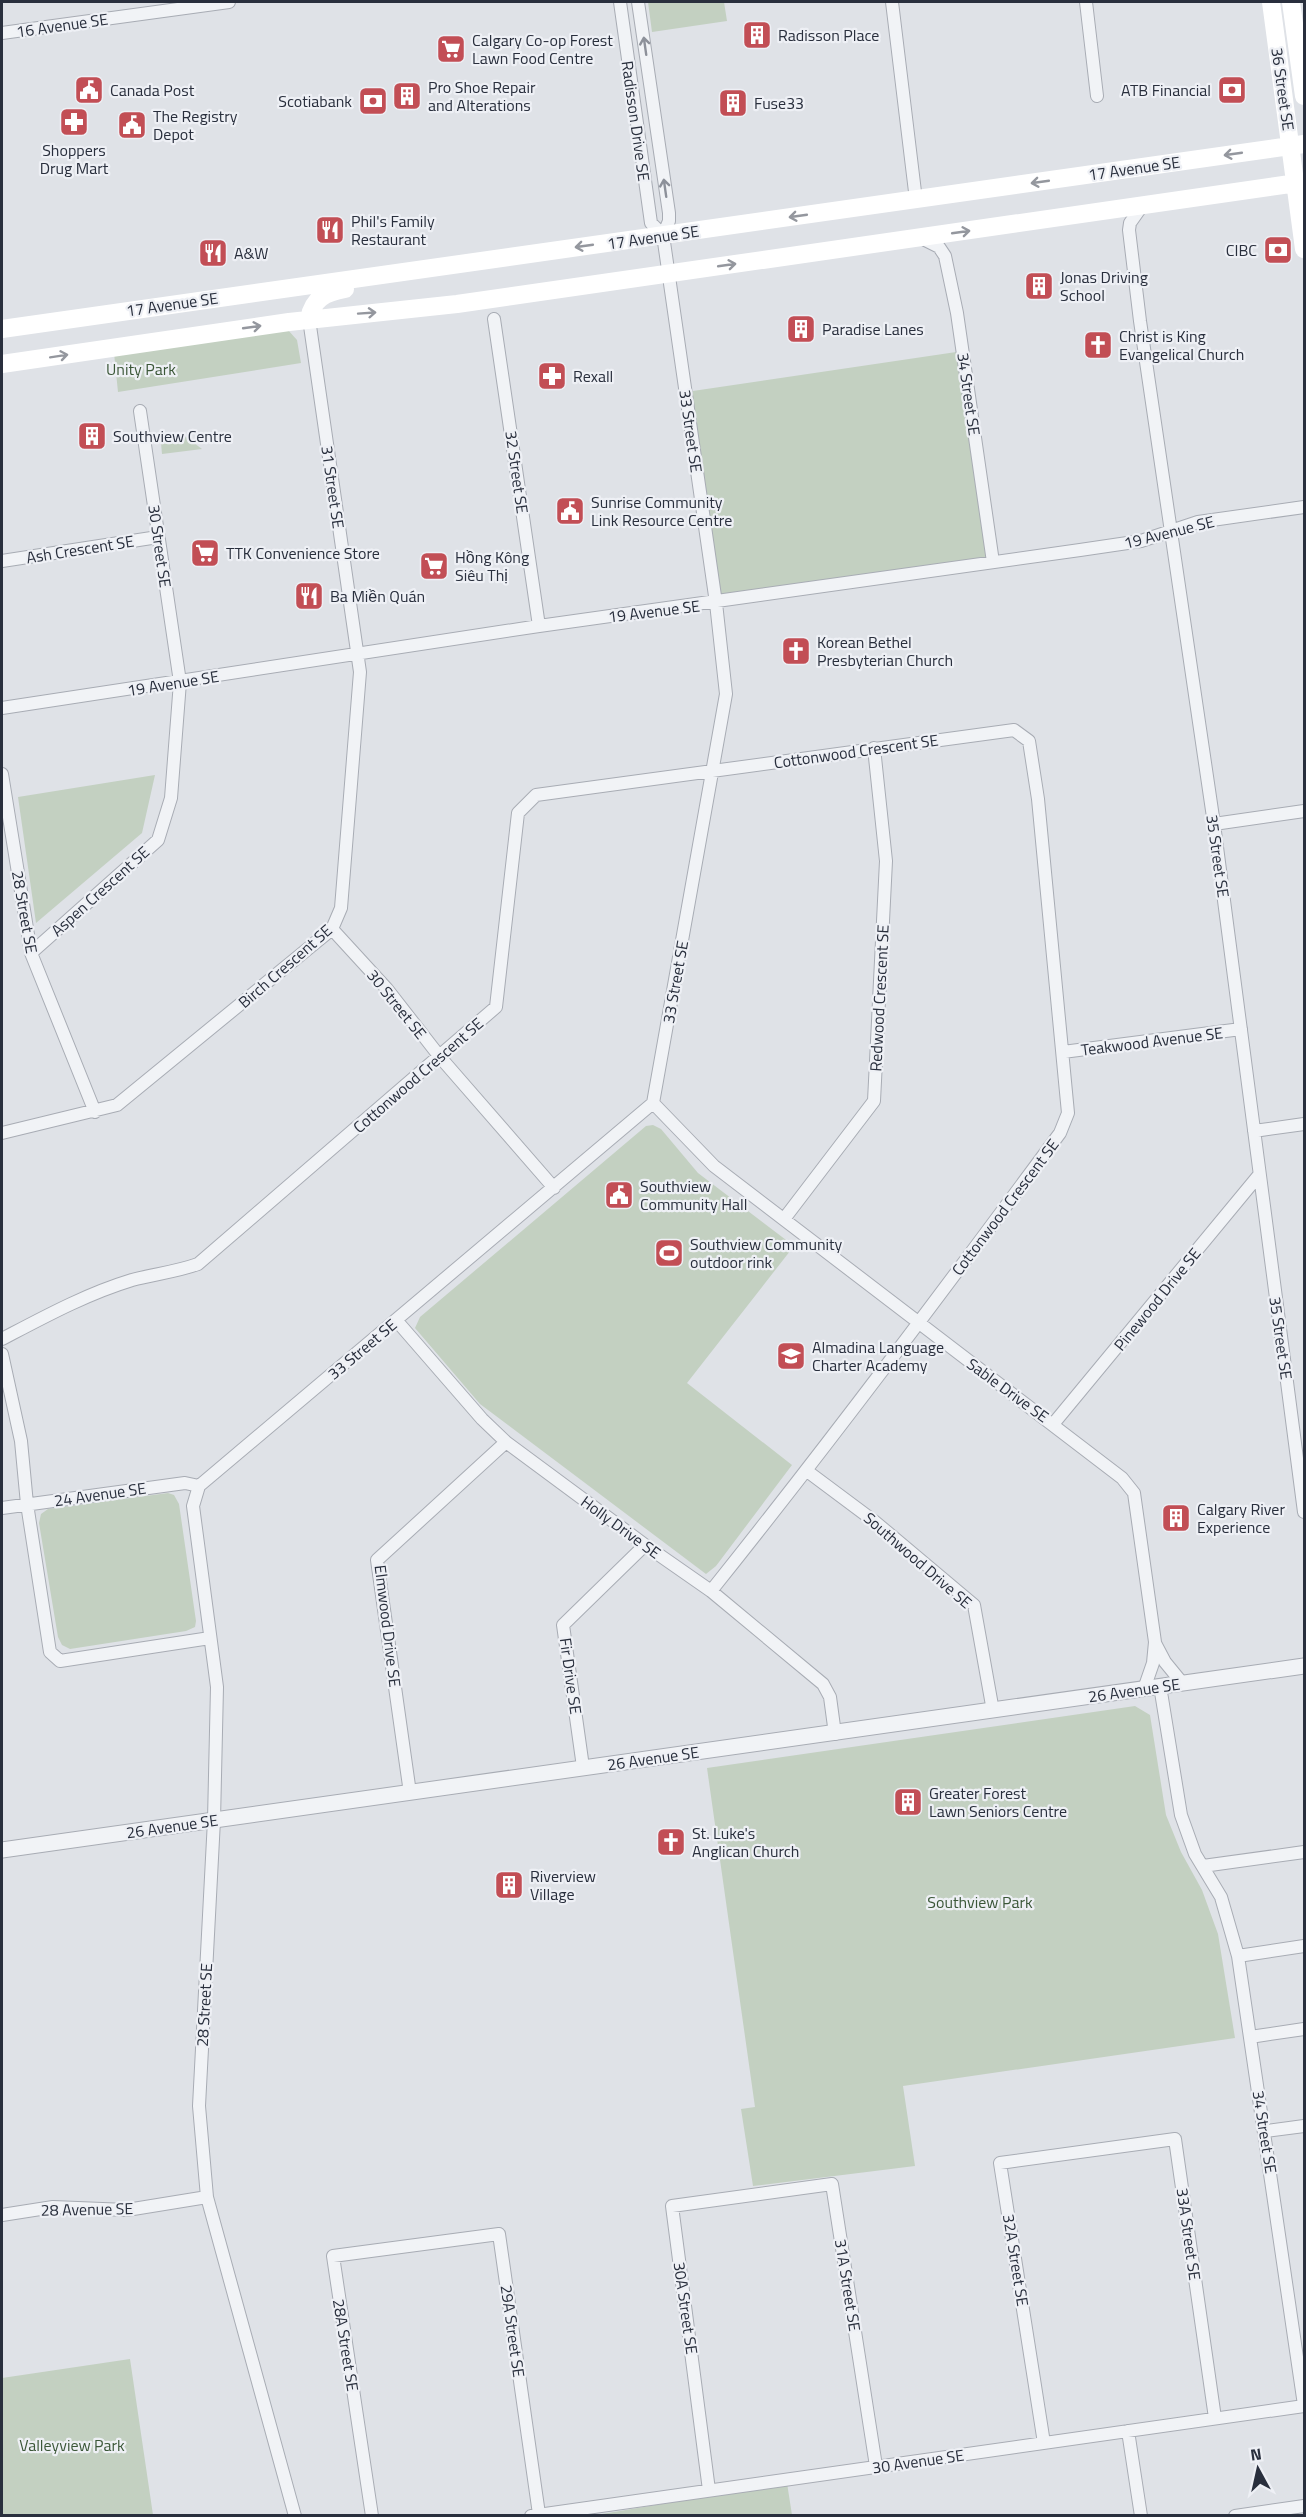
<svg xmlns="http://www.w3.org/2000/svg" width="1306" height="2517" font-family="'Titillium Web',sans-serif">
  <rect width="100%" height="100%" fill="#dfe2e7"/>
  <path fill="#c3d0c1" d="M648 2H724L727 21 652 32Z
    M288 330 297 340 301 363 118 392 114 353Z
    M963 351 993 562 716 603 686 392Z
    M182 434 202 449 162 454 161 443 182 440Z
    M155 775 142 833 36 923 18 797Z
    M653 1125 661 1129 698 1173 794 1246 687 1383 792 1465 716 1566 706 1574 480 1404 415 1328 420 1317 646 1126Z
    M168 1493 174 1495 179 1504 196 1621 195 1627 186 1631 70 1649 62 1645 58 1637 39 1523 41 1514 48 1509Z
    M1135 1706 1150 1715 1166 1815 1181 1852 1202 1890 1218 1934 1235 2038 903 2086 915 2166 753 2186 741 2109 755 2107 707 1768Z
    M130 2359 153 2515H2V2378Z
    M787 2483 792 2515 590 2516Z"/>
  <g fill="none" stroke-linecap="round" stroke-linejoin="round">
    <g stroke="#a8acb4" stroke-width="14">
      <path id="minor" d="M620 2 651 223 663 235
        M892 2 916 200
        M1086 2 1097 96
        M2 33 229 2
        M1142 206 1130 223 1129 230 1140 321 1214 824 1304 1512
        M921 238 939 247 945 256 957 313 993 562
        M494 319 539 626
        M2 561 158 537
        M2 708 539 626 1080 550 1141 541 1198 522 1304 507
        M2 774 31 953 95 1112
        M1214 824 1304 811
        M332 929 387 989 440 1057 554 1188
        M31 953 158 840 171 798 180 682 140 411
        M1063 1052 1241 1029
        M653 1103 714 1166 1122 1478 1134 1493 1155 1642 1153 1663 1144 1689
        M1254 1131 1304 1124
        M2 1133 117 1105 332 929 341 908 360 672 309 319
        M784 1219 874 1101 886 861 874 748
        M396 1320 482 1419 506 1442 645 1545 711 1591 823 1684 830 1697 835 1734
        M2 1339C44 1317 86 1294 132 1280 154 1274 176 1272 198 1264L496 1007 518 813 536 795 1014 730 1029 741 1038 799 1068 1113 1060 1133C946 1287 831 1441 711 1591
        M2 1354 21 1441 27 1504 50 1652 60 1661 210 1638
        M1054 1423 1259 1175
        M807 1471 874 1521 974 1605 993 1711
        M199 1486 653 1103 726 694 716 603 663 235 669 221V213L638 2
        M199 1486 193 1506 217 1687 214 1820 199 2106 207 2197 295 2516
        M2 1508 185 1483 199 1486
        M1155 1643 1165 1662 1183 1684
        M1160 1686 1181 1815 1195 1854 1221 1897 1238 1956 1304 2405
        M583 1767 563 1625 645 1545
        M410 1793 377 1560 506 1442
        M1203 1866 1304 1852
        M1238 1956 1304 1946
        M1250 2037 1304 2029
        M1266 2131 1304 2126
        M2 2215 53 2207 127 2210 207 2197
        M1128 2431 1141 2516
        M1044 2443 1000 2163 1175 2139 1215 2418
        M709 2490 672 2206 832 2184 876 2466
        M372 2516 333 2256 499 2234 539 2514
        M531 2516 1304 2406
        M1235 2516 1304 2506"/>
    </g>
    <g stroke="#a8acb4" stroke-width="17">
      <path id="tertiary" d="M2 1850 1304 1666"/>
    </g>
    <use href="#minor" stroke="#f1f3f6" stroke-width="12"/>
    <use href="#tertiary" stroke="#f1f3f6" stroke-width="15"/>
    <path stroke="#fff" stroke-width="18" d="M1271 2 1304 249
      M1291 2 1304 96
      M309 319C313 298 325 293 345 289
      M2 329 1304 144
      M2 364 289 322 457 304 1304 182"/>
  </g>
  <defs><path id="oneway-shaft" d="M-6 0H5M1.5-3L5.5 0L1.5 3" fill="none" stroke-width="1.6" stroke-linecap="round" stroke-linejoin="round" transform="scale(1.5)"/></defs>
  <g stroke="#8d919a">
    <use href="#oneway-shaft" transform="translate(645 46) rotate(-98)"/>
    <use href="#oneway-shaft" transform="translate(665 188) rotate(-98)"/>
  </g>
  <g stroke="#94979e">
    <use href="#oneway-shaft" transform="translate(1233 154) rotate(172)"/>
    <use href="#oneway-shaft" transform="translate(1040 182) rotate(172)"/>
    <use href="#oneway-shaft" transform="translate(798 216) rotate(172)"/>
    <use href="#oneway-shaft" transform="translate(961 232) rotate(-8)"/>
    <use href="#oneway-shaft" transform="translate(584 246) rotate(172)"/>
    <use href="#oneway-shaft" transform="translate(727 265) rotate(-8)"/>
    <use href="#oneway-shaft" transform="translate(367 313) rotate(-4)"/>
    <use href="#oneway-shaft" transform="translate(252 327) rotate(-8)"/>
    <use href="#oneway-shaft" transform="translate(59 356) rotate(-9)"/>
  </g>
  <defs>
    <g id="building-square" transform="scale(1.5)"><rect x="-9" y="-9" width="18" height="18" rx="4" fill="#c24e55" stroke="#eef0f5"/><path d="M-4-6H4V6H1V3H-1V6H-4ZM-2.5-4.3h1.7v1.8h-1.7ZM.8-4.3h1.7v1.8H.8ZM-2.5-1h1.7V.8h-1.7ZM.8-1h1.7V.8H.8Z" fill="#fff"/></g>
    <g id="supermarket-square" transform="scale(1.5)"><rect x="-9" y="-9" width="18" height="18" rx="4" fill="#c24e55" stroke="#eef0f5"/><path d="M-6-5.5h2.5l.6 2H6L4.5 2H-2.5L-4.4-4H-6ZM-1.5 3.2a1.3 1.3 0 1 0 .1 0ZM3 3.2a1.3 1.3 0 1 0 .1 0Z" fill="#fff"/></g>
    <g id="civic-square" transform="scale(1.5)"><rect x="-9" y="-9" width="18" height="18" rx="4" fill="#c24e55" stroke="#eef0f5"/><path d="M-.6-6.5H3V-4.5H.6V-3L4-1V1h2V6H-6V1h2V-1L-.6-3ZM-1.2 2.5V6h2.4V2.5Z" fill="#fff"/></g>
    <g id="bank-square" transform="scale(1.5)"><rect x="-9" y="-9" width="18" height="18" rx="4" fill="#c24e55" stroke="#eef0f5"/><path d="M-6-4H6V4H-6ZM0-2.3a2.3 2.3 0 1 0 0 4.6a2.3 2.3 0 1 0 0-4.6Z" fill="#fff"/></g>
    <g id="pharmacy-square" transform="scale(1.5)"><rect x="-9" y="-9" width="18" height="18" rx="4" fill="#c24e55" stroke="#eef0f5"/><path d="M-2-6h4v4h4v4h-4v4h-4v-4h-4v-4h4Z" fill="#fff"/></g>
    <g id="restaurant-square" transform="scale(1.5)"><rect x="-9" y="-9" width="18" height="18" rx="4" fill="#c24e55" stroke="#eef0f5"/><path d="M-5-6h1v4h1v-4h1v4h1v-4h1v5L-1.5 .5V6h-2V.5L-5-1ZM5-6V6H3V1.5H1.5Q1.5-4 5-6Z" fill="#fff"/></g>
    <g id="church-square" transform="scale(1.5)"><rect x="-9" y="-9" width="18" height="18" rx="4" fill="#c24e55" stroke="#eef0f5"/><path d="M-1.2-6h2.4v3.5h3.3v2.4h-3.3V6h-2.4V-.1h-3.3v-2.4h3.3Z" fill="#fff"/></g>
    <g id="stadium-square" transform="scale(1.5)"><rect x="-9" y="-9" width="18" height="18" rx="4" fill="#c24e55" stroke="#eef0f5"/><path d="M0-5a6.5 5 0 1 0 0 10a6.5 5 0 1 0 0-10ZM-3.5-1.8h7v3.6h-7Z" fill="#fff"/></g>
    <g id="school-square" transform="scale(1.5)"><rect x="-9" y="-9" width="18" height="18" rx="4" fill="#c24e55" stroke="#eef0f5"/><path d="M0-5L7-2L0 1L-7-2ZM-4 1L0 2.5L4 1V4Q0 6-4 4Z" fill="#fff"/></g>
  </defs>
  <g fill-rule="evenodd">
    <use href="#building-square" x="757" y="35"/>
    <use href="#supermarket-square" x="451" y="49"/>
    <use href="#civic-square" x="89" y="90"/>
    <use href="#bank-square" x="1232" y="90"/>
    <use href="#building-square" x="407" y="96"/>
    <use href="#bank-square" x="373" y="101"/>
    <use href="#building-square" x="733" y="103"/>
    <use href="#pharmacy-square" x="74" y="122"/>
    <use href="#civic-square" x="132" y="125"/>
    <use href="#restaurant-square" x="330" y="230"/>
    <use href="#bank-square" x="1278" y="250"/>
    <use href="#restaurant-square" x="213" y="253"/>
    <use href="#building-square" x="1039" y="286"/>
    <use href="#building-square" x="801" y="329"/>
    <use href="#church-square" x="1098" y="345"/>
    <use href="#pharmacy-square" x="552" y="376"/>
    <use href="#building-square" x="92" y="436"/>
    <use href="#civic-square" x="570" y="511"/>
    <use href="#supermarket-square" x="205" y="553"/>
    <use href="#supermarket-square" x="434" y="566"/>
    <use href="#restaurant-square" x="309" y="596"/>
    <use href="#church-square" x="796" y="651"/>
    <use href="#civic-square" x="619" y="1195"/>
    <use href="#stadium-square" x="669" y="1253"/>
    <use href="#school-square" x="791" y="1356"/>
    <use href="#building-square" x="1176" y="1518"/>
    <use href="#building-square" x="908" y="1802"/>
    <use href="#church-square" x="671" y="1842"/>
    <use href="#building-square" x="509" y="1885"/>
  </g>
  <g text-anchor="middle" stroke-width="4.5" stroke-linejoin="round" paint-order="stroke">
    <g font-size="16" fill="#292f3d" stroke="#eef0f5">
      <text transform="translate(62 25) rotate(-8)" y="6">16 Avenue SE</text>
      <text transform="translate(1283 89) rotate(82)" y="6">36 Street SE</text>
      <text transform="translate(636 121) rotate(82)" y="6">Radisson Drive SE</text>
      <text transform="translate(1134 168) rotate(-8)" y="6">17 Avenue SE</text>
      <text transform="translate(653 237) rotate(-8)" y="6">17 Avenue SE</text>
      <text transform="translate(172 304) rotate(-8)" y="6">17 Avenue SE</text>
      <text transform="translate(969 394) rotate(82)" y="6">34 Street SE</text>
      <text transform="translate(691 431) rotate(82)" y="6">33 Street SE</text>
      <text transform="translate(517 472) rotate(82)" y="6">32 Street SE</text>
      <text transform="translate(333 487) rotate(82)" y="6">31 Street SE</text>
      <text transform="translate(1169 532) rotate(-14)" y="6">19 Avenue SE</text>
      <text transform="translate(160 546) rotate(82)" y="6">30 Street SE</text>
      <text transform="translate(80 549) rotate(-9)" y="6">Ash Crescent SE</text>
      <text transform="translate(654 611) rotate(-7)" y="6">19 Avenue SE</text>
      <text transform="translate(173 683) rotate(-9)" y="6">19 Avenue SE</text>
      <text transform="translate(856 751) rotate(-8)" y="6">Cottonwood Crescent SE</text>
      <text transform="translate(1218 856) rotate(82)" y="6">35 Street SE</text>
      <text transform="translate(100 891) rotate(-42)" y="6">Aspen Crescent SE</text>
      <text transform="translate(25 912) rotate(80)" y="6">28 Street SE</text>
      <text transform="translate(285 966) rotate(-41)" y="6">Birch Crescent SE</text>
      <text transform="translate(675 982) rotate(-80)" y="6">33 Street SE</text>
      <text transform="translate(879 998) rotate(-87)" y="6">Redwood Crescent SE</text>
      <text transform="translate(397 1004) rotate(51)" y="6">30 Street SE</text>
      <text transform="translate(1152 1041) rotate(-7)" y="6">Teakwood Avenue SE</text>
      <text transform="translate(418 1075) rotate(-41)" y="6">Cottonwood Crescent SE</text>
      <text transform="translate(1005 1207) rotate(-53)" y="6">Cottonwood Crescent SE</text>
      <text transform="translate(1157 1299) rotate(-51)" y="6">Pinewood Drive SE</text>
      <text transform="translate(1281 1338) rotate(82)" y="6">35 Street SE</text>
      <text transform="translate(362 1349) rotate(-40)" y="6">33 Street SE</text>
      <text transform="translate(1008 1390) rotate(36)" y="6">Sable Drive SE</text>
      <text transform="translate(100 1494) rotate(-8)" y="6">24 Avenue SE</text>
      <text transform="translate(621 1527) rotate(36)" y="6">Holly Drive SE</text>
      <text transform="translate(918 1560) rotate(41)" y="6">Southwood Drive SE</text>
      <text transform="translate(388 1626) rotate(83)" y="6">Elmwood Drive SE</text>
      <text transform="translate(571 1676) rotate(82)" y="6">Fir Drive SE</text>
      <text transform="translate(1134 1690) rotate(-8)" y="6">26 Avenue SE</text>
      <text transform="translate(653 1758) rotate(-8)" y="6">26 Avenue SE</text>
      <text transform="translate(172 1826) rotate(-8)" y="6">26 Avenue SE</text>
      <text transform="translate(204 2005) rotate(-87)" y="6">28 Street SE</text>
      <text transform="translate(1265 2132) rotate(81)" y="6">34 Street SE</text>
      <text transform="translate(87 2209) rotate(-1)" y="6">28 Avenue SE</text>
      <text transform="translate(1189 2234) rotate(82)" y="6">33A Street SE</text>
      <text transform="translate(1016 2260) rotate(81)" y="6">32A Street SE</text>
      <text transform="translate(848 2285) rotate(81)" y="6">31A Street SE</text>
      <text transform="translate(686 2308) rotate(82)" y="6">30A Street SE</text>
      <text transform="translate(513 2331) rotate(82)" y="6">29A Street SE</text>
      <text transform="translate(346 2345) rotate(81)" y="6">28A Street SE</text>
      <text transform="translate(918 2461) rotate(-8)" y="6">30 Avenue SE</text>
    </g>
    <g font-size="16" fill="#292f3d" stroke="#eef0f5" text-anchor="start">
      <text x="778" y="41">Radisson Place</text>
      <text x="472" y="46">Calgary Co-op Forest<tspan x="472" dy="18">Lawn Food Centre</tspan></text>
      <text x="428" y="93">Pro Shoe Repair<tspan x="428" dy="18">and Alterations</tspan></text>
      <text x="110" y="96">Canada Post</text>
      <text x="1211" y="96" text-anchor="end">ATB Financial</text>
      <text x="352" y="107" text-anchor="end">Scotiabank</text>
      <text x="754" y="109">Fuse33</text>
      <text x="153" y="122">The Registry<tspan x="153" dy="18">Depot</tspan></text>
      <text x="74" y="156" text-anchor="middle">Shoppers<tspan x="74" dy="18">Drug Mart</tspan></text>
      <text x="351" y="227">Phil's Family<tspan x="351" dy="18">Restaurant</tspan></text>
      <text x="1257" y="256" text-anchor="end">CIBC</text>
      <text x="234" y="259">A&amp;W</text>
      <text x="1060" y="283">Jonas Driving<tspan x="1060" dy="18">School</tspan></text>
      <text x="822" y="335">Paradise Lanes</text>
      <text x="1119" y="342">Christ is King<tspan x="1119" dy="18">Evangelical Church</tspan></text>
      <text x="573" y="382">Rexall</text>
      <text x="113" y="442">Southview Centre</text>
      <text x="591" y="508">Sunrise Community<tspan x="591" dy="18">Link Resource Centre</tspan></text>
      <text x="226" y="559">TTK Convenience Store</text>
      <text x="455" y="563">Hồng Kông<tspan x="455" dy="18">Siêu Thị</tspan></text>
      <text x="330" y="602">Ba Miền Quán</text>
      <text x="817" y="648">Korean Bethel<tspan x="817" dy="18">Presbyterian Church</tspan></text>
      <text x="640" y="1192">Southview<tspan x="640" dy="18">Community Hall</tspan></text>
      <text x="690" y="1250">Southview Community<tspan x="690" dy="18">outdoor rink</tspan></text>
      <text x="812" y="1353">Almadina Language<tspan x="812" dy="18">Charter Academy</tspan></text>
      <text x="1197" y="1515">Calgary River<tspan x="1197" dy="18">Experience</tspan></text>
      <text x="929" y="1799">Greater Forest<tspan x="929" dy="18">Lawn Seniors Centre</tspan></text>
      <text x="692" y="1839">St. Luke's<tspan x="692" dy="18">Anglican Church</tspan></text>
      <text x="530" y="1882">Riverview<tspan x="530" dy="18">Village</tspan></text>
    </g>
    <g font-size="16" fill="#3b5738" stroke="#eef0f5">
      <text x="141" y="375">Unity Park</text>
      <text x="980" y="1908">Southview Park</text>
      <text x="72" y="2451">Valleyview Park</text>
    </g>
  </g>
  <rect width="1306" height="2517" fill="none" stroke="#292f3d" stroke-width="6"/>
  <g transform="translate(1258 2469) rotate(352)" stroke="#eef0f5" stroke-width="4.5" paint-order="stroke">
  <path d="M0-4.5L10 22L0 15L-10 22Z" fill="#292f3d"/>
  <text y="-9" font-size="16" font-weight="bold" text-anchor="middle" fill="#292f3d">N</text>
  </g>
</svg>
